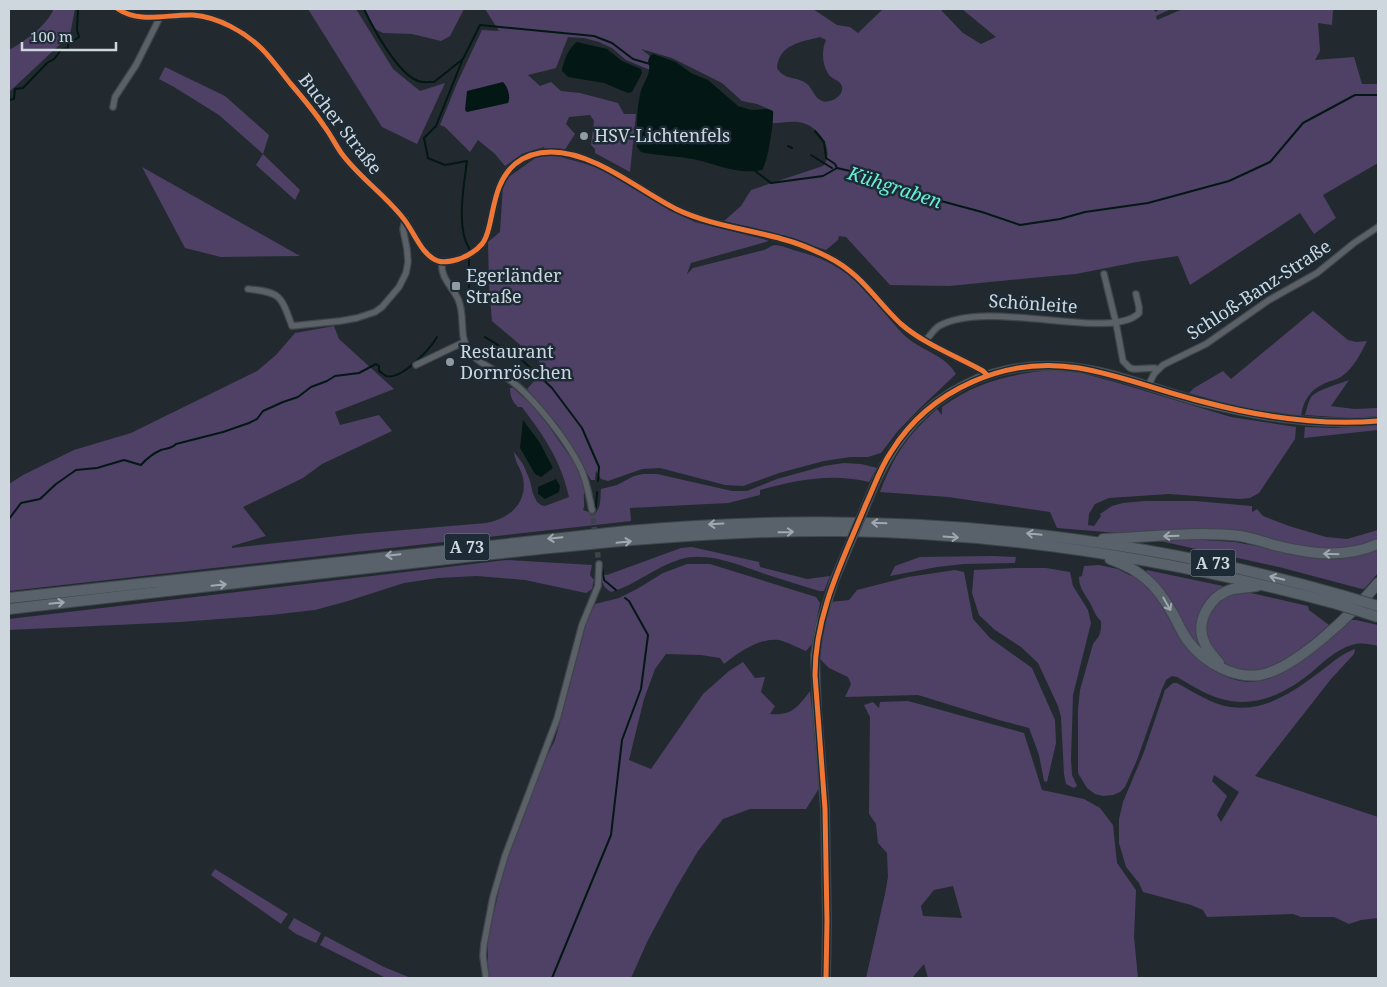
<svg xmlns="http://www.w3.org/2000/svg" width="1387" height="987" font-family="'Noto Serif',serif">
  <rect width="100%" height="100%" fill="#222a2f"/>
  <path fill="#4e4165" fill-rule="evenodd" d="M51 9H75L70 35 9 92V50C26 40 43 29 53 11Z
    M308 9H356L393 69 420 91 445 83 417 144 382 127Z
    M364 9H464L450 36 441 41 412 34 383 33 375 29Z
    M485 9H813L837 25 850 27 858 33 883 9H940L963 33 981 44 996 37 962 9H1154L1155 12 1161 9H1171L1156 16 1157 20 1183 9H1333L1332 25 1318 23 1320 51 1315 60 1354 57 1362 84H1378V163L1323 195 1336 218 1314 234 1300 213 1190 285 1178 256 1137 262 1076 274 1053 276 949 286 890 285 846 237 839 236 838 240 826 250 774 233 724 221 741 206 751 190 823 166C836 152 819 127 803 123 793 120 782 123 772 123L773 113 771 110 757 104 742 101 722 83 672 58 641 49 650 56V70L626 60 612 48 599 42 584 38 568 37 556 68 528 75 540 86 551 82 561 91 580 93 618 103 624 114H636L630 172 595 153V149L591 145 594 121 590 115 569 117 566 124 575 134 564 151H545L544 147 522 154 505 166 495 154 478 140 470 152 445 127 440 125 458 81 482 30 499 31ZM820 37 826 40C821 50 822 68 831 77 835 80 841 81 842 87 844 96 830 104 822 101 814 98 813 89 807 84 798 76 784 81 777 68 779 44 801 42 820 37Z
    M165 67 225 96 269 135 263 154 300 190 295 200 256 165 263 154 219 115 174 87 159 79Z
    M554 155 600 168 669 210 695 222 763 239 769 241 691 263 687 274 693 268 764 250C767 249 771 246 774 245 781 245 790 249 797 251 818 256 841 267 857 282 873 297 887 317 902 333 918 350 945 354 956 374L920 408 897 432 881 453 868 457H850L824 461 779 473 743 486 725 485 660 468 642 469 608 481 601 479 596 471 595 480H591L558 425 527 389 539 376V361L492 321 489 285 488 242 500 232 503 185 506 179 538 156Z
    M142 167 300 256 221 257 185 248Z
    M1313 311 1348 340 1356 342 1367 341C1361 353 1353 369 1342 376 1339 379 1333 380 1328 382 1311 389 1304 398 1301 416L1242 408 1189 393 1194 388 1223 371 1231 379Z
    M334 326 339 339 394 389 335 412 340 425 379 415 392 431 322 464 303 478 243 507 266 536 232 546V548L356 534 486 523C509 519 528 503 523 478 521 468 515 463 514 452L523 464 530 481 533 494 537 502 541 505 545 506 569 497C561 461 544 436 522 407H518C512 401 510 396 510 388H513L532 405 548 425 578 468 585 491C582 497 586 504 583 510L594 514C602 508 600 497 601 489L617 485 634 476 643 474H657L732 491H747L777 479 824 466 844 463 861 464 877 468 869 482C830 473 798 480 760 490V495L728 503 630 508 631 521 9 591V484L23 475 74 450 131 433 257 371 276 355 295 333Z
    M1052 370 1081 373 1115 382 1231 417 1296 427 1295 439 1259 493 1250 498 1239 499 1169 494 1109 498 1095 504 1089 514 1088 525 1094 526 1101 516 1100 514 1112 506 1123 503 1145 501H1195L1252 506V512L1257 509 1263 516 1289 526 1326 537 1347 539 1378 530V538L1351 549 1311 550 1237 533 1130 534 1057 528 1050 512 948 497 880 492C894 455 907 436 937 409L942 415V407C976 382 1010 374 1052 370Z
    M1349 380 1331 406 1354 409 1378 408V416L1352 418 1305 415C1307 409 1308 401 1312 396 1319 389 1339 384 1349 380Z
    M1378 425V430L1304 438 1305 427 1335 428Z
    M1188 539 1235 542 1320 558H1334L1378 548V573L1365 588 1362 589 1279 567 1160 541Z
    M692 547 759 562 760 567 807 579 830 576 824 591H819C803 586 787 581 771 576 743 567 710 551 681 559 656 566 636 585 611 592 604 588 602 583 600 574L607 575 681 548Z
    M993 556 1016 557 1015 563 964 564 937 567 890 576 895 566 920 557Z
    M506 560 592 565 590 575 594 580 592 589 586 593 525 580 477 576 438 578 404 583 348 601 315 610 271 615 180 622 9 630V619Z
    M687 564H710L816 597 820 603 812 644 806 651C798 648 788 642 779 640 760 637 738 653 724 664L720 658 701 655 666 654 655 669 644 699 629 760 651 769 703 694 729 671 743 662 755 678 765 677 761 692 775 706 770 714C792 716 798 707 810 691L820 787 806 809H750L723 819 698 851 676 888 648 940 631 978H490L488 966V939L502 877 512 843 544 762 555 740 587 621 595 604 619 598 637 589 663 573Z
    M1099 565 1118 569 1131 576 1129 573C1136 577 1143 581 1148 587 1161 600 1168 619 1178 635 1197 662 1232 691 1267 679 1296 670 1328 640 1350 620H1356L1378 625V646C1369 644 1361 642 1352 645 1338 649 1324 661 1313 671 1288 692 1256 709 1222 699 1206 695 1191 685 1177 677L1172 676 1166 680 1162 689 1137 760 1125 787 1120 792 1113 795 1103 796 1095 794 1087 788 1078 773V709L1080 690 1093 644 1099 636 1101 629V621C1095 616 1094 610 1090 603 1085 594 1079 588 1079 577L1082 576 1084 566Z
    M1016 568H1046L1070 572 1073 586 1088 610 1091 623 1073 695 1071 759 1072 775 1077 786 1074 788 1066 784 1064 774 1061 717 1058 706 1038 663 1021 647 995 630 979 615 972 593 974 570Z
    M955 570 964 572 973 619 990 638 1032 668 1055 720 1056 743 1047 782 1044 781 1039 755 1029 728 999 720 918 695 845 697 851 684 848 677 829 668 820 659 824 628 831 602 849 600 857 590 908 577Z
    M1147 570 1223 586C1220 590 1215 592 1211 595 1196 608 1195 629 1201 647L1200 648 1189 635 1163 590 1146 572Z
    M1251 593 1308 606 1309 610 1329 625C1310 641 1288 662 1263 669 1202 685 1179 591 1251 593Z
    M1355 649 1354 654 1331 679 1255 776 1378 817V918L1361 920 1349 924 1334 917H1301L1293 914 1207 917 1203 910 1191 905 1143 892 1139 883 1126 867 1124 860 1119 843V819L1123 802 1144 752 1165 690 1173 683H1177C1194 692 1211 704 1230 707 1263 712 1292 693 1317 674 1330 665 1340 654 1355 649ZM1214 775 1239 792 1221 822 1217 815 1227 796 1212 781Z
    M908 701 1024 733 1042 790 1084 799 1100 808 1113 825 1117 863 1136 890 1134 937 1138 978H928L924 964 912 978H866L885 894 888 877 887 853 878 843 876 824 869 814 870 717 864 705 873 702 879 708 880 702ZM953 886 962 918 923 916 921 906 934 890Z
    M215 869 288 914 281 924 211 875Z
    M294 918 321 933 316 943 296 934 288 928Z
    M325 936 384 967 411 978H386L320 945Z"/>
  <path fill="#031714" d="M577 42 607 49 622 61 641 69 642 73 632 92 628 93 604 83 568 77 562 71C563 62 569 47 577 42Z
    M653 54 676 62 691 73 708 80 738 106 751 110 767 109 773 111C774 121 768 162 762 170 737 175 717 164 693 159 677 156 661 156 645 153L641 152 637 147C637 130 636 111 640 95 642 82 653 74 648 61L650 56Z
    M503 82C508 87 511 97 508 103L467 112 465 110 467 91Z
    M523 420 540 443 553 468 541 477 535 474 520 448Z
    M556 479 560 486 559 492 545 499 538 494V487Z"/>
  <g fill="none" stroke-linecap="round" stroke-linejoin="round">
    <path stroke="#031714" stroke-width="2" d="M364 9C373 28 397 73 418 81 422 83 429 82 434 82L463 59 480 25 594 36 612 43 633 59 650 64
      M462 61 436 126 424 138 428 158 445 165 467 161C464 184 456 228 469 248V291
      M9 100 14 99 15 89 23 88 47 63 54 59 62 49 68 48V44L79 37 77 30 78 9
      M815 131 824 142 826 158 835 164 837 168
      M788 146 792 148
      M811 155 832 168
      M754 170 771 183 823 176 837 168 859 173 896 189 982 212 1020 225 1060 219 1085 212 1148 203 1229 181 1270 162 1303 123 1355 95H1378
      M485 337 523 361 552 388 582 428 599 467 598 481
      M596 507 597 492
      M9 519 21 503 40 499 56 484 76 470 97 468 124 460 141 465C147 458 152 454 161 450 167 448 171 449 176 444L223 432 249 423 257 419 263 411 283 402 298 397 311 387 327 381 335 376 359 373 376 364 379 366V371C380 372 385 375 386 376 402 380 430 349 437 337
      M601 561 604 580 616 590
      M552 978 611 835 622 740 641 689 648 635 629 601 625 598"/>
    <path stroke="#3c4449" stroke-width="5.5" stroke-dasharray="5.5 3" stroke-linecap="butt" d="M592 510 599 564"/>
    <g stroke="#3e464b" stroke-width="8">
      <path id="street" d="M118 9C140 24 168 14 193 15 218 17 245 32 262 49 272 59 281 72 290 83 302 97 314 111 324 126 331 135 336 146 342 154 360 178 385 195 403 218 414 231 421 255 438 261 445 263 452 261 459 259 468 256 476 251 482 244 487 238 488 231 490 223 495 201 497 180 515 164 525 156 538 152 551 152 595 152 638 190 676 209 709 225 747 229 782 239 798 243 814 250 828 257 862 274 875 300 901 324 924 344 956 356 983 371L987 375
        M113 107 115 97 136 65 160 17
        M442 262C440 278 452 286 458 299 466 316 458 336 469 351 478 364 497 370 510 380 534 398 568 441 581 469 587 482 589 496 592 510
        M1104 274 1116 323 1123 361 1130 368 1134 369 1155 368 1158 370
        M248 289C281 292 281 296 292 326L340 321 357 318 375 312 382 307 399 287 406 273 408 262 407 249 403 229 405 220
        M926 340C930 336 934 329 939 326 989 298 1111 342 1139 313V307L1136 294
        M416 365 464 342
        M1148 386 1154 374 1163 365 1206 344 1269 300 1317 273 1354 243 1378 227
        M486 978 483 956 484 944 493 897 505 856 557 719 582 625 598 586 599 564"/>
    </g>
    <g stroke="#3e464b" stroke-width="10">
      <path id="secondary" d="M877 479C919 390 999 351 1096 371 1133 379 1169 394 1205 403 1262 417 1319 426 1378 421
        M826 978 827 921 825 809 817 710 815 656 820 625 834 581"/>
    </g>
    <g stroke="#3e464b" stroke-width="12">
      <path id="highway" d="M1103 539C1147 537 1197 531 1240 536 1252 538 1263 542 1274 545 1310 554 1343 559 1378 544
        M1110 559C1141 570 1157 585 1173 614 1178 623 1182 633 1188 641 1204 662 1233 679 1260 675 1296 669 1355 611 1378 583
        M9 598 627 531C868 509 1108 528 1341 595
        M9 609C149 593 290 577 430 561 566 546 702 530 839 531 1007 533 1175 560 1337 604
        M1219 663C1214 657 1208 651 1205 644 1194 622 1210 595 1233 589 1241 588 1249 587 1257 586"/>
    </g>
    <use href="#street" stroke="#5b6166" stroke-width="5.5"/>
    <use href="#secondary" stroke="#5b6166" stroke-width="8"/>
    <use href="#highway" stroke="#59616a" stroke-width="10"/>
    <g stroke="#3e464b" stroke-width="10" stroke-linecap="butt">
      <path id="secondary-bridge" d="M834 581 877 479"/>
    </g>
    <g stroke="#3e464b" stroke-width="12" stroke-linecap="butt">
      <path id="highway-bridge" d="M1341 595 1378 606
        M1337 604 1378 617"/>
    </g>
    <use href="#secondary-bridge" stroke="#5b6166" stroke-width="8"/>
    <use href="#highway-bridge" stroke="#59616a" stroke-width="10"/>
    <g stroke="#1c2b35" stroke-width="8">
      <path id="cycleway" d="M118 9C140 24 168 14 193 15 218 17 245 32 262 49 272 59 281 72 290 83 302 97 314 111 324 126 331 135 336 146 342 154 360 178 385 195 403 218 414 231 421 255 438 261 445 263 452 261 459 259 468 256 476 251 482 244 487 238 488 231 490 223 495 201 497 180 515 164 525 156 538 152 551 152 595 152 638 190 676 209 709 225 747 229 782 239 798 243 814 250 828 257 862 274 875 300 901 324 924 344 956 356 983 371L987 375
        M826 978 827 921 825 809 815 675C815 613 843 560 866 504 874 487 880 468 891 452 930 389 1006 356 1079 368 1121 375 1162 392 1204 402 1261 417 1319 426 1378 421"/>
    </g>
    <use href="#cycleway" stroke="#f07635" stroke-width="5"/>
  </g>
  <defs><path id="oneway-shaft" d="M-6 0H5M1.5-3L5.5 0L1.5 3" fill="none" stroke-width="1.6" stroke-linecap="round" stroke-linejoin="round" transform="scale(1.25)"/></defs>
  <g stroke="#9fa8b0">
    <use href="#oneway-shaft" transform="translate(879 523) rotate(-178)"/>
    <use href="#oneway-shaft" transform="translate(716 524) rotate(177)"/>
    <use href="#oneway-shaft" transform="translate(786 532) rotate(-1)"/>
    <use href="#oneway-shaft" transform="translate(1034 534) rotate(-174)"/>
    <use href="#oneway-shaft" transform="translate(1171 536) rotate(178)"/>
    <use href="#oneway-shaft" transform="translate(951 537) rotate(4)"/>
    <use href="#oneway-shaft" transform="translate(555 538) rotate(174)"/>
    <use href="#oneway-shaft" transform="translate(624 542) rotate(-6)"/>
    <use href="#oneway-shaft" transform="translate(1331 554) rotate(-178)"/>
    <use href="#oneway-shaft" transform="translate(393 555) rotate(174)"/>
    <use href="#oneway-shaft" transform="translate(1277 578) rotate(-166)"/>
    <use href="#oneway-shaft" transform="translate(219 585) rotate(-6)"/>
    <use href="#oneway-shaft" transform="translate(57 603) rotate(-6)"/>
    <use href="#oneway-shaft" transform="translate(1167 604) rotate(60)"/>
  </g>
  <g fill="#929aa1" stroke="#1c2b35" stroke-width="2">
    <circle cx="584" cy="136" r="5"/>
    <rect x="451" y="281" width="10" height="10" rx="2.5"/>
    <circle cx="450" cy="362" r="5"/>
  </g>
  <g text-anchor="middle" stroke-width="5" stroke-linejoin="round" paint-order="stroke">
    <g fill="#1c2b35" stroke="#99a3ab" stroke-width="1">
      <rect x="444.5" y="533.5" width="45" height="27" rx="4"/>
      <rect x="1190.5" y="549.5" width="45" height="27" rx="4"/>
    </g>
    <g font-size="16" font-weight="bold" fill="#ced7de">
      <text x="467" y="553">A 73</text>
      <text x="1213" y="569">A 73</text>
    </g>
    <g font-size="18" fill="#ced7de" stroke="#1c2b35">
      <text transform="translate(340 124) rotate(52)" y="6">Bucher Straße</text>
      <text transform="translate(1259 290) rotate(-33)" y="6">Schloß-Banz-Straße</text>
      <text transform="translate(1033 304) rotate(4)" y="6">Schönleite</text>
    </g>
    <g font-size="18" fill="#ced7de" stroke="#1c2b35" text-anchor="start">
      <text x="594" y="142">HSV-Lichtenfels</text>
      <text x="466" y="282">Egerländer<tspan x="466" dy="21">Straße</tspan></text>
      <text x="460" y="358">Restaurant<tspan x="460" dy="21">Dornröschen</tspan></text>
    </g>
    <g font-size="19" font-style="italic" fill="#66eed7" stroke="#1c2b35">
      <text transform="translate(895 187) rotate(18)" y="7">Kühgraben</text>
    </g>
  </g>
  <rect width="1387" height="987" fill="none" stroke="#ced7de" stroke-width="20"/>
  <path d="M22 42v8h94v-8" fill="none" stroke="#ced7de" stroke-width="2.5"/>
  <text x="30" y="42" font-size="15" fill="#ced7de" stroke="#1c2b35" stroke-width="4" paint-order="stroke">100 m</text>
</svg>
